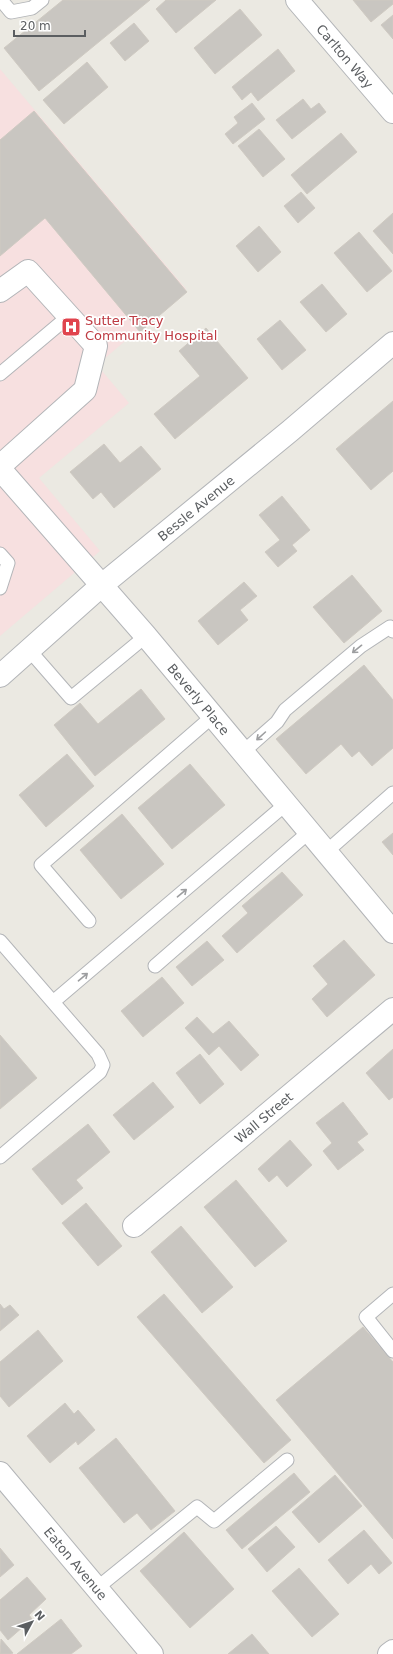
<svg xmlns="http://www.w3.org/2000/svg" width="393" height="1654" font-family="'DejaVu Sans',sans-serif">
  <rect width="100%" height="100%" fill="#ebe9e2"/>
  <path fill="#f7e0e0" d="M0 69 186 289 97 365 129 403 39 478 100 551 0 636Z"/>
  <path fill="#c9c6c1" stroke="#cfcac2" d="M63 0H150L39 91 4 48Z
    M166 0H216L176 33 156 9Z
    M353 0H393V4L371 22Z
    M240 9 262 35 215 74 194 48Z
    M393 15V39L381 25Z
    M134 23 149 41 125 61 110 43Z
    M278 49 295 71 258 101 251 92 242 100 232 87Z
    M87 62 108 87 64 124 43 100Z
    M303 99 311 109 319 103 326 112 292 139 276 120Z
    M252 103 265 119 233 144 225 134 238 123 234 117Z
    M34 111 187 292 140 332 45 218 0 256V140Z
    M259 129 285 159 263 177 238 146Z
    M341 133 357 152 307 194 291 175Z
    M301 192 315 208 298 223 284 206Z
    M393 213V254L373 231Z
    M259 226 281 252 258 272 236 246Z
    M359 232 392 271 367 292 334 253Z
    M322 284 347 314 326 332 300 302Z
    M280 320 306 350 282 370 257 339Z
    M206 328 248 378 175 439 154 414 200 376 179 351Z
    M393 401V471L371 490 336 449Z
    M104 444 120 463 141 446 161 469 114 508 101 492 93 499 70 472Z
    M282 496 310 530 292 545 297 551 278 567 265 552 280 540 259 515Z
    M352 575 382 611 344 643 313 607Z
    M244 582 257 596 240 610 248 620 218 645 198 621Z
    M364 665 393 700V748L372 766 359 751 352 757 341 744 306 774 276 739Z
    M141 689 165 719 95 776 54 725 80 703 98 724Z
    M67 754 94 786 46 827 19 795Z
    M190 764 225 805 172 849 138 808Z
    M122 814 164 864 121 899 80 850Z
    M393 833V855L382 842Z
    M282 872 303 895 237 953 222 936 248 913 242 906Z
    M344 940 375 975 327 1017 312 999 328 984 313 966Z
    M207 941 224 960 192 986 176 967Z
    M162 977 184 1003 143 1037 121 1011Z
    M197 1017 213 1034 229 1021 259 1055 241 1071 219 1046 209 1055 185 1028Z
    M0 1035 37 1078 0 1109Z
    M393 1049V1097L389 1100 366 1073Z
    M200 1054 224 1084 200 1104 176 1073Z
    M153 1082 174 1107 134 1140 113 1115Z
    M343 1102 368 1134 357 1142 364 1150 338 1170 323 1151 332 1143 316 1123Z
    M88 1124 110 1152 76 1180 83 1188 62 1205 32 1169Z
    M290 1140 312 1165 287 1187 277 1175 269 1182 258 1169Z
    M236 1180 287 1241 255 1267 204 1207Z
    M86 1203 122 1246 98 1266 62 1223Z
    M181 1226 233 1287 202 1313 151 1252Z
    M164 1294 291 1440 264 1463 137 1317Z
    M0 1304 4 1309 10 1305 19 1315 0 1331Z
    M363 1327 393 1362V1539L276 1400Z
    M38 1330 63 1361 9 1407 0 1396V1362Z
    M65 1403 74 1414 78 1410 95 1430 78 1445 76 1441 50 1463 27 1436Z
    M116 1438 175 1511 151 1530 137 1513 124 1523 79 1468Z
    M294 1473 310 1492 242 1549 226 1530Z
    M335 1475 362 1506 319 1543 292 1512Z
    M276 1526 295 1547 267 1572 248 1549Z
    M364 1530 392 1563 379 1574 371 1564 348 1584 328 1560Z
    M184 1532 234 1589 190 1628 140 1571Z
    M0 1548 14 1565 0 1577Z
    M299 1568 339 1614 312 1637 272 1591Z
    M27 1577 46 1599 29 1615 32 1619 8 1640 0 1630V1600Z
    M61 1619 82 1646 71 1654H17Z
    M252 1634 269 1654H228Z
    M1 1639 13 1653 11 1654H0Z"/>
  <g fill="none" stroke-linecap="round" stroke-linejoin="round">
    <g stroke="#b3b5b8" stroke-width="15">
      <path id="service" d="M1 0 11 12 32 8 42 0
        M0 374 69 316
        M0 554 8 563 0 588
        M30 651 71 698 146 636
        M243 752 277 722 285 710 361 646 390 627 393 631
        M326 852 393 793
        M89 921 41 865 213 716
        M0 941 98 1054 103 1065 100 1072 0 1157
        M155 966 309 832
        M53 1002 286 804
        M393 1294 366 1317 393 1351
        M97 1588 197 1507 214 1521 287 1460"/>
    </g>
    <g stroke="#b3b5b8" stroke-width="24">
      <g id="minor">
        <path id="s1" d="M297 0 393 112"/>
        <path d="M0 291 28 271 96 346 85 390 0 466"/>
        <path id="s2" d="M0 469 146 636 393 932"/>
        <path id="s3" d="M0 676 102 585 290 431 393 343"/>
        <path id="s4" d="M134 1226 393 1009"/>
        <path d="M389 1654 393 1651"/>
      </g>
    </g>
    <g stroke="#b3b5b8" stroke-width="24">
      <g id="tertiary">
        <path id="s5" d="M0 1473 152 1654"/>
      </g>
    </g>
    <use href="#service" stroke="#fff" stroke-width="13"/>
    <use href="#minor" stroke="#fff" stroke-width="22"/>
    <use href="#tertiary" stroke="#fff" stroke-width="22"/>
  </g>
  <defs><path id="oneway-shaft" d="M-6 0H5M1.5-3L5.5 0L1.5 3" fill="none" stroke-width="1.6" stroke-linecap="round" stroke-linejoin="round"/></defs>
  <g stroke="#9d9ea0">
    <use href="#oneway-shaft" transform="translate(357 649) rotate(141)"/>
    <use href="#oneway-shaft" transform="translate(261 736) rotate(138)"/>
    <use href="#oneway-shaft" transform="translate(182 893) rotate(-40)"/>
    <use href="#oneway-shaft" transform="translate(83 977) rotate(-40)"/>
  </g>
  <defs>
    <g id="hospital-square" transform="scale(1)"><rect x="-9" y="-9" width="18" height="18" rx="4" fill="#e0444e" stroke="#fff"/><path d="M-5-5h3v3.5h4V-5h3V5h-3V1.5h-4V5h-3Z" fill="#fff"/></g>
  </defs>
  <g fill-rule="evenodd">
    <use href="#hospital-square" x="71" y="327"/>
  </g>
  <g text-anchor="middle" stroke-width="3.5" stroke-linejoin="round" paint-order="stroke">
    <g font-size="13" fill="#5b5e61" stroke="#fff">
      <text dy="5" stroke="none"><textPath href="#s1" startOffset="74">Carlton Way</textPath></text>
      <text dy="5" stroke="none"><textPath href="#s3" startOffset="258">Bessle Avenue</textPath></text>
      <text dy="5" stroke="none"><textPath href="#s2" startOffset="304">Beverly Place</textPath></text>
      <text dy="5" stroke="none"><textPath href="#s4" startOffset="169">Wall Street</textPath></text>
      <text dy="5" stroke="none"><textPath href="#s5" startOffset="118">Eaton Avenue</textPath></text>
    </g>
    <g font-size="13" fill="#be3a42" stroke="#fff" text-anchor="start">
      <text x="85" y="325">Sutter Tracy<tspan x="85" dy="15">Community Hospital</tspan></text>
    </g>
  </g>
  <g transform="translate(32 1622) rotate(50)" stroke="#ffffff" stroke-width="3" paint-order="stroke">
  <path d="M0-3L7 15L0 10L-7 15Z" fill="#5b5e61"/>
  <text y="-6" font-size="11" font-weight="bold" text-anchor="middle" fill="#5b5e61">N</text>
  </g>
  <path d="M14 30v6h71v-6" fill="none" stroke="#5b5e61" stroke-width="2"/>
  <text x="20" y="30" font-size="12" fill="#5b5e61" stroke="#ffffff" stroke-width="3" paint-order="stroke">20 m</text>
</svg>
